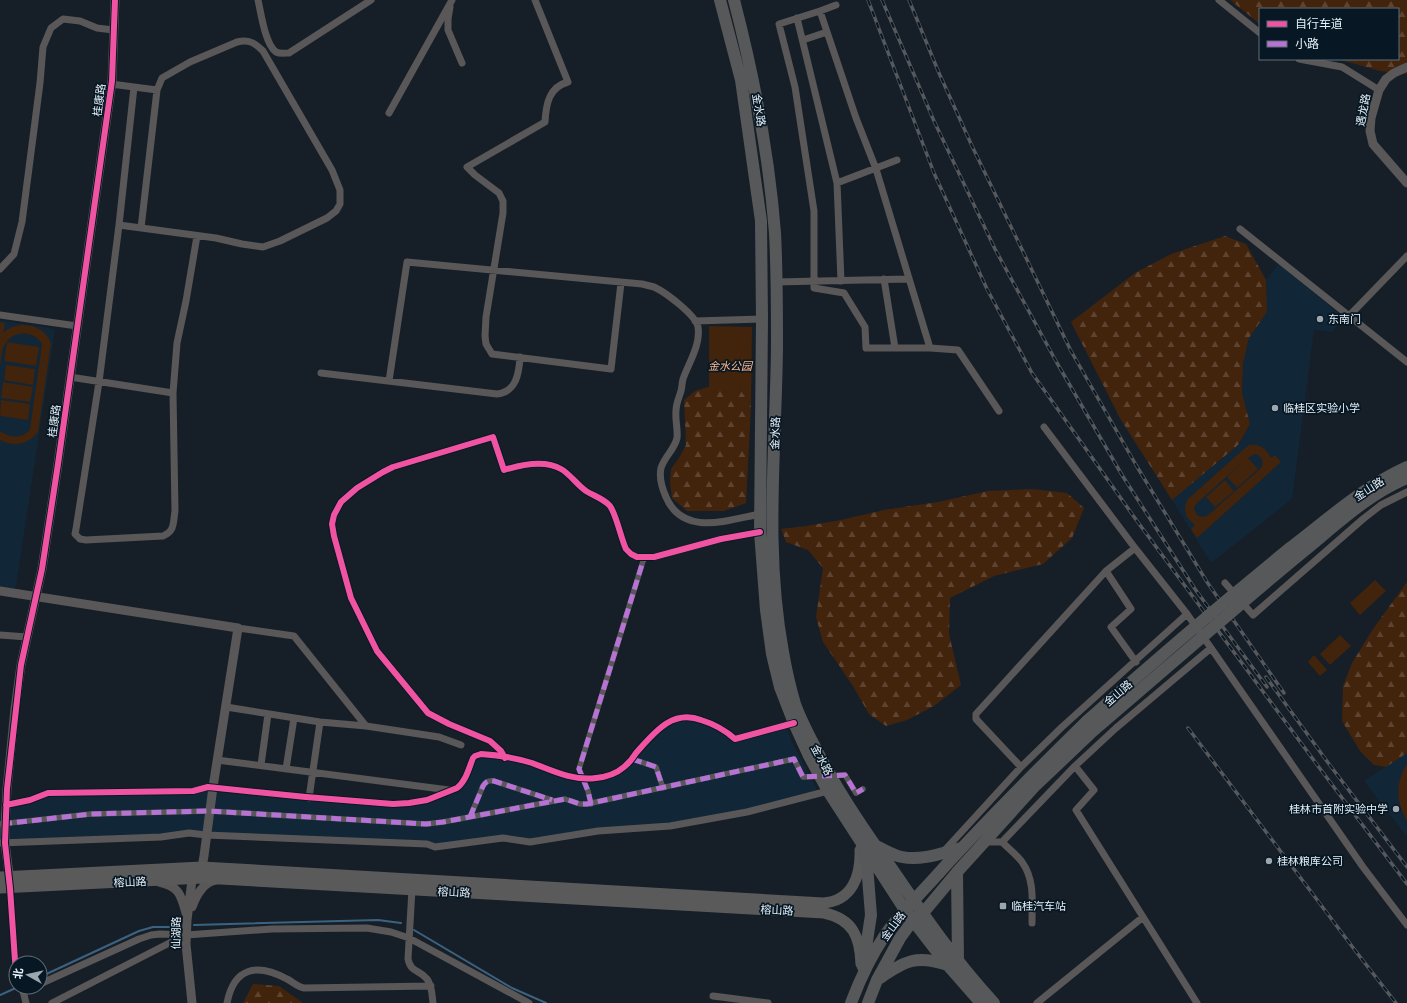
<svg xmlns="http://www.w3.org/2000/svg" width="1407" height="1003" font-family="'Source Serif 4','Noto Sans SC',serif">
  <defs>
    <pattern id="forest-firs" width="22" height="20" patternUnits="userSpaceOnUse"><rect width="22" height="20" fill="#42230c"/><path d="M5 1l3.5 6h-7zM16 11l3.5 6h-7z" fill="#5d4330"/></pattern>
  </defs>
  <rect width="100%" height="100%" fill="#161f27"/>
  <path fill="#112637" d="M1279 264 1342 316 1333 332 1314 330 1292 499 1211 563 1172 500 1238 445 1250 424 1242 393 1243 363 1249 338 1267 312 1266 280Z
    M0 320 49 328 55 330 16 586 13 589 0 587Z
    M689 716 735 739 785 725 792 742 819 793 670 826 540 840 514 839 435 847 206 835 0 843V812H5L6 805 42 795 204 788 409 803 457 788 475 756 530 763 566 776 596 778 625 767 661 727Z
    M1407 753V837L1364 781Z"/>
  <path fill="#42230c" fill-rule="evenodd" d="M0 322 5 323 3 333C17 319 46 324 51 344L38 432C28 445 14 447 0 440V431C8 438 24 439 30 429L42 344C34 330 13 330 5 344 1 350 1 361 0 368Z
    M709 326 752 327 751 405 738 387H709Z
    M7 342 39 347 36 366 4 361Z
    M6 365 35 369 33 385 4 380Z
    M3 382 33 387 30 402 1 398Z
    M1 400 30 404 28 420 0 416Z
    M1249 445C1260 444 1266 448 1271 458L1275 455 1281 462 1197 538 1191 529 1195 525C1186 519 1182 510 1188 499L1245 448ZM1255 454C1262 456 1265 462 1260 469L1207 516 1202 517 1197 515 1194 509 1196 504 1243 462 1227 477 1237 488 1258 469 1248 458Z
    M1225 480 1234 491 1215 507 1206 497Z
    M1375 580 1386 591 1360 615 1350 603Z
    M1340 635 1351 646 1330 665 1320 654Z
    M1314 655 1327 670 1320 676 1308 662Z
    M1407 764V821C1396 803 1395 782 1407 764Z"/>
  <path fill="url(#forest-firs)" d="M1230 0H1407V74L1380 71 1338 59H1398V9H1260V24Z
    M1225 236 1246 244 1266 280 1267 312 1249 338 1243 363 1242 393 1250 424 1238 445 1172 500 1121 420 1071 322 1135 273 1171 254Z
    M708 387H738L751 405 746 503 724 511H687L672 498 670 482 671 469 679 458 686 445 684 400 695 391Z
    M1032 489 1067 493 1084 508 1072 538 1043 564 994 576 950 598 949 634 961 685 934 706 907 720 886 726 869 714 853 686 823 642 816 617 823 568 808 550 786 542 781 529 806 526 841 520 884 510 938 502 988 491Z
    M1407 582V753L1386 767 1374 765 1360 751 1342 721 1343 686 1352 663 1373 629Z
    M253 984 279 986 303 1003H243Z"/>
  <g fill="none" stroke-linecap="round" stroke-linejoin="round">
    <path stroke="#3c6281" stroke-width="2" d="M194 925 378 920 401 923
      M414 930 512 988 546 1003
      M40 977 139 931 153 927H170
      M0 995 18 987"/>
    <path stroke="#595757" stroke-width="5.5" d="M632 759 656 767 663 788
      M856 793 863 789
      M591 804 588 791 579 769 644 558
      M470 817 483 786C486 781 489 780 494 781L552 800
      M0 824 91 814 209 811 426 824 443 822 565 799 580 804H587L794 759"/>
    <path stroke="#595757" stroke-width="7" d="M258 0C261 13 265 44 276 52 280 54 285 53 289 53L371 0
      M535 0 568 82C549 87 546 104 545 122L467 167 475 175 499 193 503 201V213L486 317 485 336 486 344 492 354 611 369 621 283
      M1219 0 1260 33
      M836 5 820 11 779 24 795 87 814 211V288L844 293 865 327 866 348H930L958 350 999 411
      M450 7 448 19V30L462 63
      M820 11 856 118 876 169 930 348
      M797 18 837 183 841 281
      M803 40 827 32
      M1299 59 1342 67 1379 90
      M111 84 157 90
      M134 87 119 225 99 382 76 529 75 534 80 539 86 540 163 536C175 531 173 523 175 511L173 393 177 343 186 301 197 236
      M389 113 452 0
      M837 183 897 160
      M119 225 216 238 242 244 263 247 280 241 327 218 336 211 340 204V190L332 170 263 51C255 43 249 39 237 42L190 62 162 78 157 90 141 228
      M1240 229 1407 362
      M0 269 14 254 22 222 40 83 43 47 51 28 63 19 80 21 97 28 113 30
      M884 279 895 348
      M776 282 908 279
      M0 315 77 326
      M1349 316 1407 256
      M695 321 762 319
      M321 373 497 394C516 392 519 374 520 357
      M70 377 173 393
      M389 381 407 262 642 284C646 285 650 286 654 287 665 292 696 315 698 327 701 345 688 364 683 379 682 383 682 387 681 391 679 398 676 403 676 411 675 420 678 429 677 438 675 449 664 457 661 468 659 477 662 488 666 497 683 537 728 520 760 514
      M1044 427 1135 548 1187 614 1211 648 1116 728 1075 766 1094 790 1076 810 1197 1003
      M1106 571 1131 609 1111 627 1136 662
      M1225 583 1253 615 1363 519 1381 505 1407 492
      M238 628 294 636 366 726 439 737 461 745
      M0 635 27 637
      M1211 648 1363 867 1407 925
      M226 707 320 722 366 726
      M505 758 501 751 490 741 449 724 428 713 377 651 351 598 334 536 332 524 334 515 341 502 357 488 383 472 393 467 493 437 504 470C520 465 544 459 561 469 570 474 577 485 586 491 594 496 604 499 610 506 616 514 621 538 626 549L631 554 637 557H654L721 539 760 532
      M217 760 449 790
      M261 765 268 714
      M1021 767 976 719V714L1106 571 1135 548
      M286 769 294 718
      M309 798 320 722
      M6 805 30 800 48 793 193 791 208 787 306 797 393 804 409 803 427 800 457 788C466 781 469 768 473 758L475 756 481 754C497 755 516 758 532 763 553 771 573 781 596 778 606 777 617 773 624 767 629 763 633 758 636 753 654 733 672 709 701 720 714 724 725 730 735 739L794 723
      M984 842H1002L1075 766
      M1002 842C1009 849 1017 855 1022 862 1035 880 1032 902 1032 923
      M0 843 161 837 189 833 206 835 427 844 435 847 503 838 530 842 598 831 670 826 747 812 828 791
      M944 851 1021 767 1062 727 1187 614
      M10 888 16 975
      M412 889 408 959C411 973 419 969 427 979 432 985 432 995 433 1003
      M40 984 139 939 151 935 160 934 186 935 272 929 367 928 391 932 409 938 529 1003
      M22 987 26 1003
      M23 991 33 987
      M713 996 768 1003
      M52 1003 185 935
      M227 1003C234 967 257 963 287 979 293 982 297 987 304 988L431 986
      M1037 1003 1143 917"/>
    <path stroke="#595757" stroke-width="9" d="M1407 67 1394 73 1386 79 1379 90 1371 118 1370 131 1373 144 1407 183
      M0 591 238 628 213 787 204 856 202 867 192 880 187 920 186 944 192 1003
      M10 882 5 843V827L7 789 15 709 21 665 42 569 58 464 112 81 115 0
      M159 882C179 886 181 895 186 913
      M192 907C196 896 203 882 216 880"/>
    <path stroke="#5b5a5a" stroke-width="11" d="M0 877 202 867 823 903C852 901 861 876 860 850
      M0 888 203 878 824 913C853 919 860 937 861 964"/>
    <path stroke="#575859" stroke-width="12" d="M720 0 741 80 761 221 762 319 760 532 766 610 772 654 780 687 794 723 809 756 828 791 905 910 945 962 981 1003
      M734 0C754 77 769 154 775 233 777 270 777 308 777 346 776 449 764 549 783 652 786 669 790 687 795 704 801 721 810 737 818 753 839 793 863 829 890 866 922 913 955 961 994 1003
      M876 846C885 850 893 855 902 857 922 861 942 853 961 848
      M863 851 867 865 871 915 863 967
      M957 872 958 961
      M880 978C906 960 917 955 948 965
      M851 1003C860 979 871 956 885 935 903 910 926 888 947 864 992 815 1039 768 1087 721
      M868 1003 877 980 900 938 908 927 923 913 958 871 1034 787 1094 730"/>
    <g stroke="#56585c" stroke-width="3.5">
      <path id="rail" d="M868 0 934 173 987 289 1032 373 1137 521 1321 770 1407 884
        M882 0 934 121 995 249 1057 363 1122 475 1195 589 1267 687
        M909 0 939 73 972 146 1071 351 1136 465 1207 582 1284 693
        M1266 677 1329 764 1407 867
        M1188 728 1354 949 1396 1003"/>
    </g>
    <use href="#rail" stroke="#071723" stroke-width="2" stroke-dasharray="6" stroke-linecap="butt"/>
    <path stroke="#595757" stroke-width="5.5" d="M794 759 803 777 845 775 856 793"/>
    <path stroke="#575859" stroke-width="12" d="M1087 721C1153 662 1221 604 1290 548 1328 519 1363 487 1407 467
      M1094 730C1162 672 1230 612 1299 555 1333 528 1366 495 1407 478"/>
    <path stroke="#b673d3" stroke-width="5" stroke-dasharray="10 5" stroke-linecap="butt" d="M632 759 656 767 663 788
      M591 804 588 791 579 769 644 558
      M470 817 483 786C486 781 489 780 494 781L552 800
      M2 824 91 814 209 811 426 824 443 822 565 799 580 804H587L794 759 803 777 845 775 856 793 863 789"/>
    <g stroke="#071723" stroke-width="8">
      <path id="cycleway" d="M505 758 501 751 490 741 449 724 428 713 377 651 351 598 334 536 332 524 334 515 341 502 357 488 383 472 393 467 493 437 504 470C520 465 544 459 561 469 570 474 577 485 586 491 594 496 604 499 610 506 616 514 621 538 626 549L631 554 637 557H654L721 539 760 532
        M6 805 30 800 48 793 193 791 208 787 306 797 393 804 409 803 427 800 457 788C466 781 469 768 473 758L475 756 481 754C497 755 516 758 532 763 553 771 573 781 596 778 606 777 617 773 624 767 629 763 633 758 636 753 654 733 672 709 701 720 714 724 725 730 735 739L794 723
        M16 975 10 888 5 843 7 789 21 665 42 569 58 464 112 81 115 0"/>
    </g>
    <use href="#cycleway" stroke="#f153a3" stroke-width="6"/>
  </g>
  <g fill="#9da7b0" stroke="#071723" stroke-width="1.5">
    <circle cx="1320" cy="319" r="4"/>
    <circle cx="1275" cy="408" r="4"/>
    <circle cx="1396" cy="809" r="4"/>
    <circle cx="1269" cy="861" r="4"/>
    <rect x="999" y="902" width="8" height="8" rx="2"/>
  </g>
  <g text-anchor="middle" stroke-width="3.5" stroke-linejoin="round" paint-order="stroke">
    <g font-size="11" fill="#e5f0f9" stroke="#071723">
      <text transform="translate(99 100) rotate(-82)" y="4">桂康路</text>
      <text transform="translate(759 110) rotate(81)" y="4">金水路</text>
      <text transform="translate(1363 110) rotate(-79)" y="4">遇龙路</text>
      <text transform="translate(54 421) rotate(-82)" y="4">桂康路</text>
      <text transform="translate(775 433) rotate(-88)" y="4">金水路</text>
      <text transform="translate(1369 489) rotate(-33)" y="4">金山路</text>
      <text transform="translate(1118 693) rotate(-41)" y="4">金山路</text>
      <text transform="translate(822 760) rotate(62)" y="4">金水路</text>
      <text transform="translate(130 882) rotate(-3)" y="4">榕山路</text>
      <text transform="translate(454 892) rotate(3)" y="4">榕山路</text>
      <text transform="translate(777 910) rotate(3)" y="4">榕山路</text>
      <text transform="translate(893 926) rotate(-54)" y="4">金山路</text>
      <text transform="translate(176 933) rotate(-89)" y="4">仙湖路</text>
    </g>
    <g font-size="11" fill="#e5f0f9" stroke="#071723" text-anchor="start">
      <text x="1328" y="323">东南门</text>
      <text x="1283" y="412">临桂区实验小学</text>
      <text x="1388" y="813" text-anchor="end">桂林市首附实验中学</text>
      <text x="1277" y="865">桂林粮库公司</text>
      <text x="1011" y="910">临桂汽车站</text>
    </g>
    <g font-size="11" font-style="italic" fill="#fcb68a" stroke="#071723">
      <text x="730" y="370">金水公园</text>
    </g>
  </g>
  <rect x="1259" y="8" width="140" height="52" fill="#071723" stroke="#606e79"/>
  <rect x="1267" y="21" width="20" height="6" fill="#f153a3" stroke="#606e79"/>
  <text x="1295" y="28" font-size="12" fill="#e5f0f9">自行车道</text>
  <rect x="1267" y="41" width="20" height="6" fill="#b673d3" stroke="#606e79"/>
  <text x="1295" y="48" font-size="12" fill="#e5f0f9">小路</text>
  <g transform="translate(28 975) rotate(278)"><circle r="19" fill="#071723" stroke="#606e79"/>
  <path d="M0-3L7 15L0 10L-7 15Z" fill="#9da7b0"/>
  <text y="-6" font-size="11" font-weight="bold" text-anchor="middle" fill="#e5f0f9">北</text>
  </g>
</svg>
